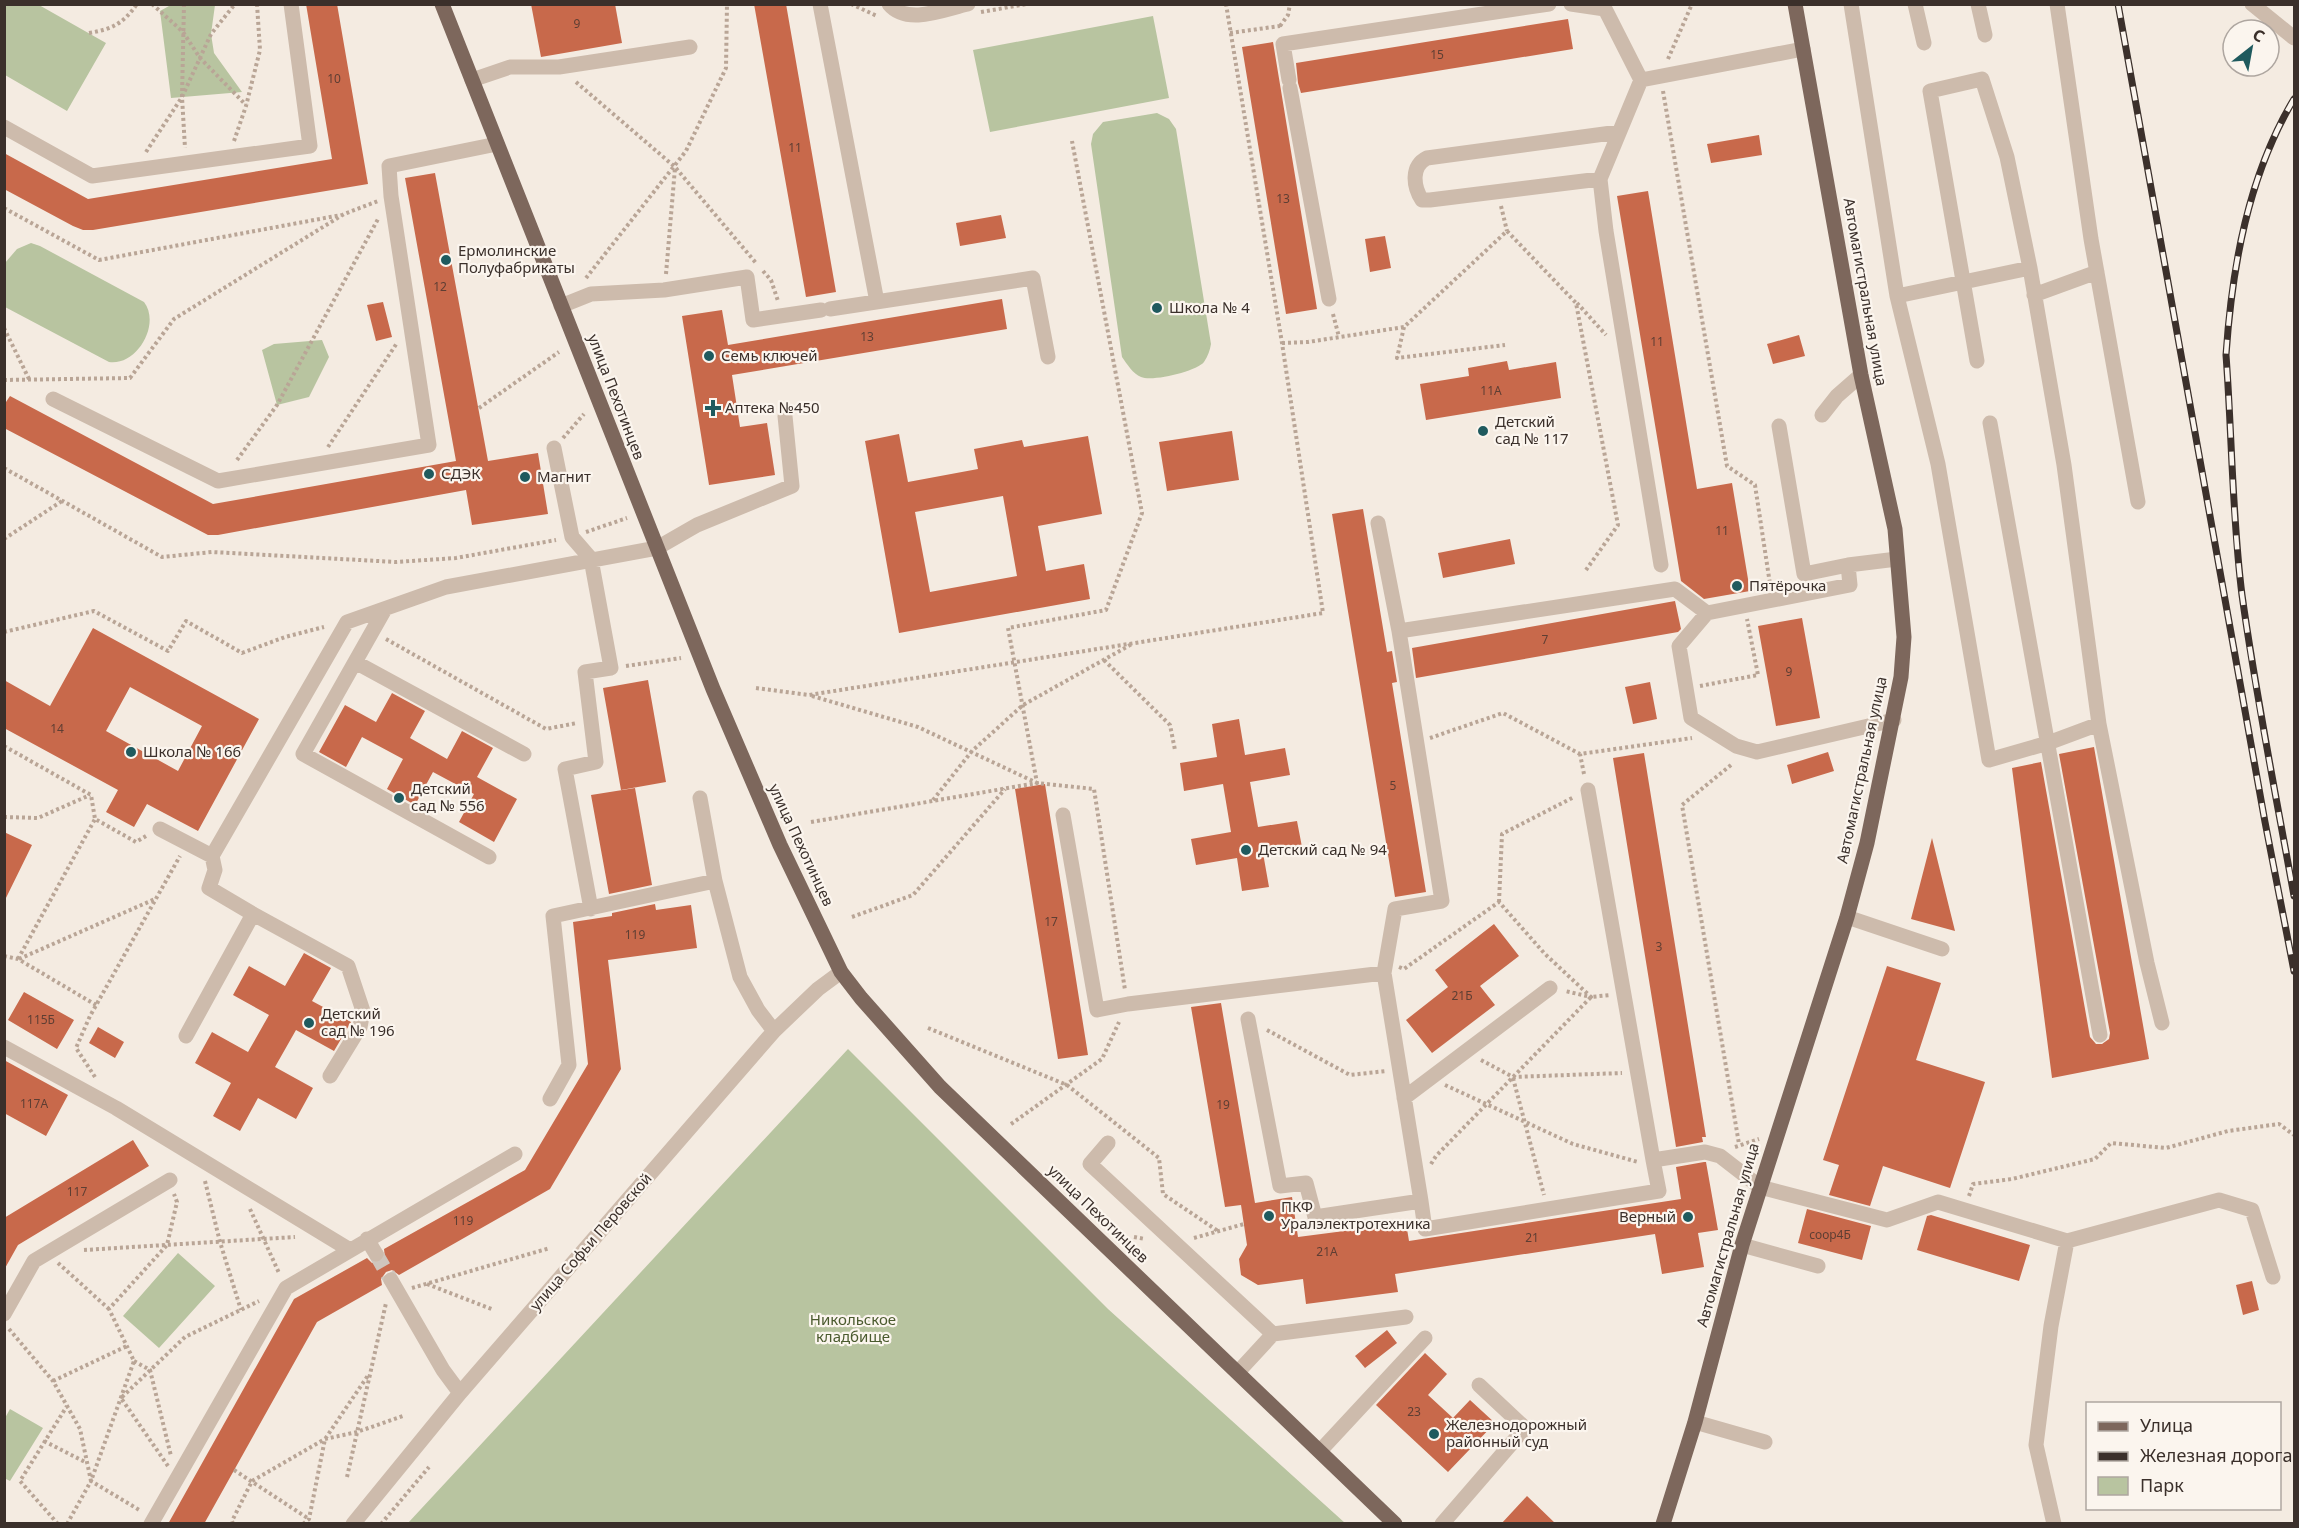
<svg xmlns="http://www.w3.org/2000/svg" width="2299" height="1528" font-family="'Noto Sans',sans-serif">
  <rect width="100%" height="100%" fill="#f4ebe1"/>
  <path fill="#b8c4a0" d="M5 4 39 5 106 43 67 111 5 75Z
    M182 5H215L211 34 214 53 242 92 171 98 160 11 169 6Z
    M1153 16 1169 98 990 132 973 50Z
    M1157 113 1169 119 1176 129 1211 344C1210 350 1208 356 1204 362 1197 371 1153 382 1141 377 1133 374 1127 364 1122 357L1091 144 1093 134 1103 122Z
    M31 243 40 246 144 302C161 324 137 366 109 362L5 307V263L17 249Z
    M322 340 329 357 309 397 277 405 262 350 274 344Z
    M848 1049 1108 1309 1345 1523H408Z
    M178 1253 215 1286 159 1348 123 1316Z
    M10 1409 43 1428 10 1481 4 1478 5 1418Z"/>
  <path fill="#c8694b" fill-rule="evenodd" d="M306 4H337L368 184 93 230H83L73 226 4 189V153L88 199 332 159Z
    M531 4H615L622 43 541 57Z
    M754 4H786L836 292 806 297Z
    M1568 19 1573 49 1301 93 1298 83 1296 63Z
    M1273 42 1317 309 1286 314 1242 47Z
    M1759 135 1762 155 1711 163 1707 144Z
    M435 173 488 461 538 453 548 514 472 525 466 490 218 535H208L4 428V405L10 396 213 504 456 461 405 178Z
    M1648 191 1697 489 1732 483 1750 591 1704 599 1681 581 1617 196Z
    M1001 215 1006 238 960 246 956 223Z
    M1385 236 1391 268 1370 272 1365 239Z
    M1002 299 1007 329 732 375 740 427 767 423 775 475 709 485 682 316 722 310 728 345Z
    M383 302 392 337 376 341 367 305Z
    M1799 335 1805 356 1773 364 1767 344Z
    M1507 361 1509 370 1556 362 1561 398 1426 420 1420 384 1469 376 1468 368Z
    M1232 431 1239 480 1167 491 1159 442Z
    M899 434 908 482 978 469 974 449 1022 440 1024 447 1088 436 1102 514 1038 526 1046 571 1084 564 1090 599 899 633 865 441ZM1003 496 1017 576 930 592 915 512Z
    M1363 509 1387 652 1392 651 1397 682 1392 683 1426 892 1395 897 1332 514Z
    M1510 539 1515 564 1443 578 1438 553Z
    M1675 601 1681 629 1678 632 1416 678 1412 648Z
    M1802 618 1820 718 1776 726 1758 626Z
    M93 628 259 719 198 831 147 804 134 827 106 812 118 790 4 728V680L50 706ZM130 687 202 726 178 771 106 731Z
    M648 680 666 782 621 790 603 688Z
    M1650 682 1657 719 1633 724 1625 687Z
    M392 693 425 711 410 738 447 759 462 731 493 748 477 777 517 799 494 842 459 822 474 794 433 772 415 805 387 789 403 759 362 737 346 767 319 752 345 705 376 722Z
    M1239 719 1245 755 1285 748 1290 775 1250 782 1258 827 1297 821 1302 847 1263 853 1269 887 1242 891 1237 858 1196 865 1191 839 1231 832 1223 784 1184 791 1180 763 1217 757 1212 724Z
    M2094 747 2149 1059 2052 1078 2012 768 2041 762 2090 1037 2096 1044H2102L2109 1039 2110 1033 2059 754Z
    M1828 752 1834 771 1792 784 1787 765Z
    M1644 753 1706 1137H1702L1703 1142 1676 1147 1613 758Z
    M1045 784 1088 1055 1058 1059 1015 789Z
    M635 788 652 885 609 894 591 795Z
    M4 832 32 845 4 902Z
    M1932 838 1955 931 1911 919Z
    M655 904 656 910 691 905 697 948 608 960 621 1069 550 1189 399 1275 392 1270 386 1272 381 1279 382 1285 317 1322 204 1524H168L294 1299 367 1258 372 1263H380L385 1258 384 1249 525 1170 588 1064 573 922 612 916V913Z
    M1494 924 1519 956 1480 986 1495 1005 1432 1053 1406 1020 1448 987 1435 970Z
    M304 953 331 968 312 1001 351 1022 334 1051 296 1030 275 1067 313 1088 296 1119 258 1098 240 1131 213 1116 231 1083 195 1063 212 1032 248 1052 269 1015 233 995 249 966 285 986Z
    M1887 966 1941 983 1916 1060 1985 1082 1950 1188 1883 1166 1870 1206 1829 1195 1839 1165 1823 1160Z
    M24 992 74 1020 57 1049 8 1020Z
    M1221 1003 1255 1203 1292 1197 1298 1237 1406 1223 1409 1241 1681 1199 1676 1167 1704 1162H1706L1718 1230 1698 1233 1704 1267 1662 1274 1655 1234 1395 1274 1398 1292 1306 1304 1303 1279 1258 1285 1241 1275 1239 1259 1247 1245 1241 1205 1225 1207 1191 1007Z
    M98 1027 124 1042 115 1058 89 1043Z
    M4 1060 68 1095 46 1136 4 1113Z
    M133 1140 149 1166 18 1245 4 1270V1218Z
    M1807 1209 1871 1226 1862 1260 1798 1243Z
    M1931 1215 2030 1245 2019 1281 1917 1250 1927 1216Z
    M2252 1281 2259 1310 2243 1315 2236 1285Z
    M1387 1330 1397 1343 1365 1368 1355 1356Z
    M1425 1353 1447 1374 1428 1395 1453 1418 1470 1400 1495 1423 1448 1472 1376 1405Z
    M1527 1496 1556 1524H1501Z"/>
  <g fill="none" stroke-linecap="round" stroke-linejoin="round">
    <path stroke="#cfc6bd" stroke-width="15" stroke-dasharray="15 8" stroke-linecap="butt" d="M376 1254 391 1280"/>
    <path stroke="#b9a596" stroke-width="4" stroke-dasharray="3 3" stroke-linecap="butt" d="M152 4 183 32 200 58 246 105
      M184 4 182 97 185 148
      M851 4 877 16
      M981 12 1027 4
      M1280 26 1288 15 1290 4
      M89 33C112 29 123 24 137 4
      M1230 33 1280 26
      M1668 59 1692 4
      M576 82 675 167 756 263
      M1663 91 1727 466 1755 485 1770 584
      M234 141 246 106 260 50 257 4
      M146 152 182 97 211 34 235 4
      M1501 206 1507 231
      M4 208 99 260 341 215
      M763 271 771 280 778 301
      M666 274 675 168
      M586 278 686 151 726 68 727 4
      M1577 303 1606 335
      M1333 314 1339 337
      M1404 327 1397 358 1505 345
      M4 328 29 379
      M1282 343 1308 342 1404 327 1507 231 1576 303 1618 525 1586 570
      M4 380 130 378 174 319 344 214 378 201
      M479 408 559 352
      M563 438 584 414
      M328 447 397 343
      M237 460 277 405 378 219
      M4 468 162 557 212 552 396 562 456 558 556 540
      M586 532 627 518
      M4 539 62 501
      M4 632 94 611 168 651 186 621 242 653 285 637 324 627
      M386 639 546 729 577 723
      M1104 660 1170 725 1175 750
      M626 666 681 658
      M1700 686 1758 675 1747 619
      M756 688 809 695 1323 613 1282 343 1226 4
      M812 696 918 727 1037 783 1094 789 1125 990
      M1430 738 1503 713 1580 754
      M4 746 91 795 95 819 136 842 146 836
      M1731 765 1682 805 1739 1144
      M1584 774 1580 754 1692 738
      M933 800 972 751 1023 705 1132 644
      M4 817 38 818 90 795
      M811 822 1037 783 1008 628 1106 610 1142 513 1072 141
      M1499 902 1502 834 1574 797
      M852 917 913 895 1005 789
      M4 956 18 959 96 1005
      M18 959 95 819
      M19 959 155 899
      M1399 967 1404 969 1499 902 1545 954 1591 997 1565 991
      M928 1028 1067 1085 1159 1158 1163 1194 1218 1231
      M1267 1030 1350 1075 1386 1071
      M1481 1060 1513 1077 1622 1073
      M95 1077 76 1048 90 1016 180 856
      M1513 1078 1544 1195
      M1445 1085 1573 1144 1638 1162
      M1011 1124 1102 1059 1119 1022
      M1735 1147 1759 1139
      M1431 1164 1436 1156 1591 997 1610 995
      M205 1181 220 1242 241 1310
      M1969 1196 1973 1184 2012 1179 2095 1159 2111 1143 2166 1148 2228 1131 2279 1124 2294 1135
      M250 1209 279 1273
      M1134 1237 1145 1239
      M1194 1238 1244 1224
      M84 1250 295 1237
      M58 1263 109 1309
      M427 1284 494 1310
      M412 1288 550 1248
      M9 1329 53 1381 80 1429 91 1481 134 1361 109 1309 167 1245 177 1202 174 1194
      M134 1361 150 1370 171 1456
      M53 1381 127 1346
      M44 1441 87 1463
      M168 1466 121 1398 185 1337 259 1301
      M234 1470 309 1519
      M347 1477 386 1303
      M58 1524 20 1481 67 1406
      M67 1524 91 1481 141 1511
      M233 1524 232 1521 252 1481 325 1439 357 1432 403 1416
      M303 1524 309 1519 325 1439 369 1374
      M381 1524 429 1467"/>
    <path stroke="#cdbbac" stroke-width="15" d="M820 4 877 302
      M889 4C907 26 945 9 968 4
      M1571 4 1605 9 1641 80
      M1851 4 1897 296 2030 268
      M1915 4 1924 43
      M1978 4 1985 35
      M2057 4 2091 239 2138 502
      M2252 4 2294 38
      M472 80 510 67H559L690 47
      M1289 80 1283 44 1549 4
      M1290 88 1329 299
      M4 127 92 176 310 146 291 4
      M1600 179 1430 200H1422C1413 186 1411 166 1427 158L1619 132
      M2034 295 2097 272
      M1897 296 1938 464 1989 760 2048 743 2099 724
      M561 306 591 294 664 290 747 277 753 320 821 310
      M830 309 1033 278 1048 357
      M1977 361 1930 91 1982 79 2007 157 2030 268 2064 465 2099 724 2147 963 2162 1023
      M53 399 218 481 429 445 391 196 389 166 497 144
      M1822 415 1837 396 1861 375
      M1990 423 2100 1035
      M1779 426 1804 574 1848 565
      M554 448 572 537 591 559 611 668 585 672 596 762 565 769 591 909
      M1378 523 1399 631 1675 589 1707 613
      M1661 565 1606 231 1600 179 1641 80 1803 49
      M355 662 385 609
      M1894 720 1757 752 1736 746 1691 718 1679 646 1707 613 1850 585 1848 565 1897 559
      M1588 790 1653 1160
      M700 798 715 881
      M1063 815 1097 1010 1128 1004 1384 973 1421 1201
      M160 829 212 856
      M489 857 303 754 355 662 524 754
      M253 914 209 888 215 870 212 856 347 622 446 587 657 548 697 525 792 486 785 416
      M1847 917 1942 949
      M1384 973 1395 909 1442 901 1399 631
      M1248 1019 1280 1186 1306 1183 1315 1217 1421 1201 1425 1229 1659 1191 1653 1160 1705 1152 1720 1156 1760 1187 1887 1220 1938 1202 2067 1241 2051 1326 2036 1445 2054 1524
      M186 1036 253 914 348 966 363 1011 360 1027 330 1076
      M4 1047 116 1108 350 1250
      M1404 1098 1550 988
      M550 1099 569 1065 553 916 715 881 740 977 758 1010 774 1031
      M1108 1143 1090 1164 1273 1334 1238 1372
      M367 1239 376 1254
      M2067 1241 2219 1200 2252 1210 2273 1277
      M1742 1245 1818 1266
      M391 1280 443 1370 460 1393
      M4 1314 34 1261 170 1180
      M1273 1334 1406 1317
      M1695 1422 1765 1442
      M1320 1451 1425 1338
      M151 1524 286 1288 515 1154
      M353 1524 460 1393 774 1031 818 989 841 972
      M1442 1524 1525 1428 1479 1385"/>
    <path stroke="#7d675c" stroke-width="15" d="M442 4 713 689 780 845 841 972 861 998 940 1087 1395 1524
      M1663 1524 1695 1422 1742 1245 1847 917 1867 843 1901 677 1904 637 1895 529 1861 375 1795 4"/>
    <g stroke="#3b302b" stroke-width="7">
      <path id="rail" d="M2118 4 2265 822 2294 971
        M2294 99C2248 176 2232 267 2226 355 2232 435 2232 516 2242 595 2256 696 2276 796 2294 896"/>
    </g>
    <use href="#rail" stroke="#fbf5ee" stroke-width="4.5" stroke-dasharray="14" stroke-linecap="butt"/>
  </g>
  <g fill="#1f5a5e" stroke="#fbf5ee" stroke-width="2">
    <circle cx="446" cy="260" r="6"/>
    <circle cx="1157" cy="308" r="6"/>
    <circle cx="709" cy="356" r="6"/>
    <path d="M710 399h6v6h6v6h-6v6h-6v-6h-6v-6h6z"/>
    <circle cx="1483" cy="431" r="6"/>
    <circle cx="429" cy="474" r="6"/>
    <circle cx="525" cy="477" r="6"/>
    <circle cx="1737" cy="586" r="6"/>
    <circle cx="131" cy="752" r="6"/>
    <circle cx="399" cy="798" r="6"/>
    <circle cx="1246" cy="850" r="6"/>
    <circle cx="309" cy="1023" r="6"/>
    <circle cx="1269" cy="1216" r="6"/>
    <circle cx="1688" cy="1217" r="6"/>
    <circle cx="1434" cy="1434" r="6"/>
  </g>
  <g text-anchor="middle" stroke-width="4.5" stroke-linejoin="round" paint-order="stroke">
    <g font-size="12" fill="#5e3e33">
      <text x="577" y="28">9</text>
      <text x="1437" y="59">15</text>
      <text x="334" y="83">10</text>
      <text x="795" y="152">11</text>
      <text x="1283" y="203">13</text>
      <text x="440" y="291">12</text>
      <text x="867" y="341">13</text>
      <text x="1657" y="346">11</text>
      <text x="1491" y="395">11А</text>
      <text x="1722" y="535">11</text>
      <text x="1545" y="644">7</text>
      <text x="1789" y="676">9</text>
      <text x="57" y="733">14</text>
      <text x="1393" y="790">5</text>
      <text x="1051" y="926">17</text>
      <text x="635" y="939">119</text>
      <text x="1659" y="951">3</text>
      <text x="1462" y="1000">21Б</text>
      <text x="41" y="1024">115Б</text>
      <text x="34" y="1108">117А</text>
      <text x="1223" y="1109">19</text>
      <text x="77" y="1196">117</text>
      <text x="463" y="1225">119</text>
      <text x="1830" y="1239">соор4Б</text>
      <text x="1532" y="1242">21</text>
      <text x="1327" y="1256">21А</text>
      <text x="1414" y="1416">23</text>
    </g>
    <g font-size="15" fill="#3b302b" stroke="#fbf5ee" text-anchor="start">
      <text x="458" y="256">Ермолинские<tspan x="458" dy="17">Полуфабрикаты</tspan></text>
      <text x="1169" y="313">Школа № 4</text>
      <text x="721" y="361">Семь ключей</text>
      <text x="725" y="413">Аптека №450</text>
      <text x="1495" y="427">Детский<tspan x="1495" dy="17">сад № 117</tspan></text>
      <text x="441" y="479">СДЭК</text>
      <text x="537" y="482">Магнит</text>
      <text x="1749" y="591">Пятёрочка</text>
      <text x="143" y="757">Школа № 166</text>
      <text x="411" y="794">Детский<tspan x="411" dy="17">сад № 556</tspan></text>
      <text x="1258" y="855">Детский сад № 94</text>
      <text x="321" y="1019">Детский<tspan x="321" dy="17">сад № 196</tspan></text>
      <text x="1281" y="1212">ПКФ<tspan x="1281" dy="17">Уралэлектротехника</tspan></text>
      <text x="1676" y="1222" text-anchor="end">Верный</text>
      <text x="1446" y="1430">Железнодорожный<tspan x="1446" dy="17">районный суд</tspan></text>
    </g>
    <g font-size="15" fill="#3b302b" stroke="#fbf5ee">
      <text transform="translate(1865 292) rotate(80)" y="5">Автомагистральная улица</text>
      <text transform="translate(616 397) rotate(69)" y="5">улица Пехотинцев</text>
      <text transform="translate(1862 770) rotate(-78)" y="5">Автомагистральная улица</text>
      <text transform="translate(801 845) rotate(65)" y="5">улица Пехотинцев</text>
      <text transform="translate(1098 1214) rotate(44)" y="5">улица Пехотинцев</text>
      <text transform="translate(1728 1235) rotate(-74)" y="5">Автомагистральная улица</text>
      <text transform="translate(591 1242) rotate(-49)" y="5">улица Софьи Перовской</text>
    </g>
    <g font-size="15" fill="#4a5a2e" stroke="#fbf5ee">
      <text x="853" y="1325">Никольское<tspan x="853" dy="17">кладбище</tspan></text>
    </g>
  </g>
  <rect width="2299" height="1528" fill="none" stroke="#3b302b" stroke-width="12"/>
  <rect x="2086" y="1402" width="195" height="108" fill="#fbf5ee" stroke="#aea6a0" stroke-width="1.5"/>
  <rect x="2098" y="1422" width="30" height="9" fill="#7d675c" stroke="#aea6a0" stroke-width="1.5"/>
  <text x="2140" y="1432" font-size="18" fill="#3b302b">Улица</text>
  <rect x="2098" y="1452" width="30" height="9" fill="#3b302b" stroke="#aea6a0" stroke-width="1.5"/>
  <text x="2140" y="1462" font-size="18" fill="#3b302b">Железная дорога</text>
  <rect x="2098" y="1477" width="30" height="18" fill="#b8c4a0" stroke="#aea6a0" stroke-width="1.5"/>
  <text x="2140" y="1492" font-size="18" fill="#3b302b">Парк</text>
  <g transform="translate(2251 48) rotate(31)"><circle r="28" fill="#fbf5ee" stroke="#aea6a0" stroke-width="1.5"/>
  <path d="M0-4.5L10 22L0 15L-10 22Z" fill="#1f5a5e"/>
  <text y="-9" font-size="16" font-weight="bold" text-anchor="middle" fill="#3b302b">С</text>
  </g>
</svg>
